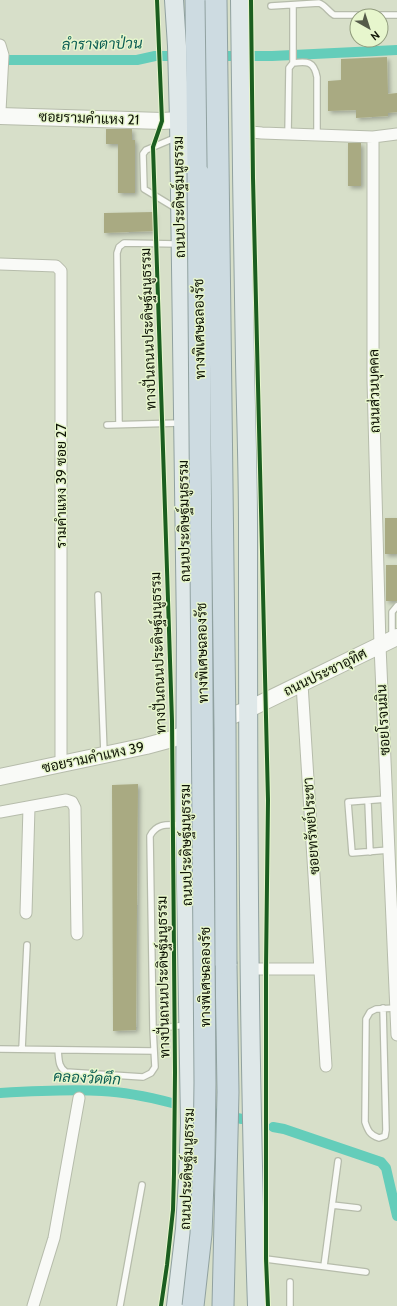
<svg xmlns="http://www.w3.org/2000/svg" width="397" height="1306" font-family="Cabin,Sarabun,sans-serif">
  <defs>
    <filter id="shadow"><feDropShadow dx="2.5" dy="2.5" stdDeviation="2" flood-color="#0004"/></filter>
  </defs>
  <rect width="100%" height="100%" fill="#d7dfc9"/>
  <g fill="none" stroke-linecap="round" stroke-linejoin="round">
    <path stroke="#64cdba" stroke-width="10" d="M215 56H272L397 50
      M0 60H137L155 56H181
      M0 1093C34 1091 68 1089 102 1091 126 1092 149 1097 172 1103
      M203 1111 242 1119
      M273 1127 284 1129 381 1162 386 1168 397 1216"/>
  </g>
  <path fill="#a9aa82" filter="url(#shadow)" d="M387 57 388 94 397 93V112L388 113V116L356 118V110L328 111V81L341 80V59Z
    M106 129H132V140H135V193H118V144H106Z
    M348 143H361V186H348Z
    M154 212V231L104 233V213Z
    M385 518H397V554H385Z
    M386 565H397V601H386Z
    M138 784 136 1030 113 1031 112 785Z"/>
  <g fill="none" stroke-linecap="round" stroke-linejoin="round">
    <g stroke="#b6bcab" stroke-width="8">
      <path id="lane" d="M293 5V63
        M271 6 319 3C325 5 329 12 334 15H397
        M288 134 289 68 293 63C307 61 314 61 317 77V135
        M177 137 146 150 143 154 144 189 177 209
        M119 424 117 253 119 247 124 243 178 244
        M107 425 180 423
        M98 595 104 753
        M392 637V612L397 606
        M387 799 348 802 352 853 389 850
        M368 801 370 852
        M383 1008 386 1130 385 1136 379 1138C370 1135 368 1131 365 1122L366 1019 370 1012 376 1009 396 1008
        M153 1029 186 1025
        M0 1049 154 1051
        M22 1049 27 945
        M58 1050C59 1059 58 1067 66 1072L143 1077 151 1073 155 1067 153 1029 150 836C157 822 169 825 182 825
        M332 1205 358 1208
        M258 1258 366 1272
        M324 1266 338 1161
        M290 1282V1306
        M120 1306 142 1185"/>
    </g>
    <g stroke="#b6bcab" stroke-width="13">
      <path id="street" d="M0 45 3 55 0 111
        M242 131 262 133 373 137 397 134
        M373 137V380L380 646 397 1035
        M0 264 56 266 61 271V764
        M302 684 326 1066
        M0 812 66 800 72 802 75 808 77 934
        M26 913 29 807
        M249 969H320
        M33 1306 54 1238 79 1098"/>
    </g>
    <g stroke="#b6bcab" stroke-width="18">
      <path id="secondary" d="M0 116 162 121 179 120
        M0 777 146 746 172 739 249 709 397 637"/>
    </g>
    <g stroke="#90a1a0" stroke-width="20">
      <path id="primary" d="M174 0 177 46 179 120 186 632 185 825 190 1123 188 1179 185 1229 176 1306
        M240 0C241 120 243 241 245 361 246 416 248 470 248 525 248 785 248 1046 257 1306"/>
    </g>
    <g stroke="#90a1a0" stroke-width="23">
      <path id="highway" d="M196 0 198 173
        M223 1306 228 1092 226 964"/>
    </g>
    <use href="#lane" stroke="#f9faf7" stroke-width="5.5"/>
    <use href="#street" stroke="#f9faf7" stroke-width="11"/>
    <use href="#secondary" stroke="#f9faf7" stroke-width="16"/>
    <use href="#primary" stroke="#dfe8e9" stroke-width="18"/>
    <use href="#highway" stroke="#cddbe1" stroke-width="21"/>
    <g stroke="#90a1a0" stroke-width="23" stroke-linecap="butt">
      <path id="highway-bridge" d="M216 0 225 728 226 964
        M193 1306 201 1234 204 1156 205 1083 198 173"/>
    </g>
    <use href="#highway-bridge" stroke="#cddbe1" stroke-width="21"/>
    <g stroke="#e7f6cd" stroke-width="6">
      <path id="cycleway" d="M157 0 162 121 153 147 172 721 175 1072 174 1174 173 1210 167 1265 161 1306
        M251 0 253 178 268 800 266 968V1259L268 1306"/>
    </g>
    <use href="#cycleway" stroke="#1b5e20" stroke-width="4"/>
  </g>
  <g text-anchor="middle" stroke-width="3" stroke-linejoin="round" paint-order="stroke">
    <g font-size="14" fill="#0f1406" stroke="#e7f6cd">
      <text transform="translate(89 118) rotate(2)" y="5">ซอยรามคำแหง 21</text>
      <text transform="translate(179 197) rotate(-91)" y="5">ถนนประดิษฐ์มนูธรรม</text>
      <text transform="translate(148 329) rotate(-92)" y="5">ทางปั่นถนนประดิษฐ์มนูธรรม</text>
      <text transform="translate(199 329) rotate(-91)" y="5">ทางพิเศษฉลองรัช</text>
      <text transform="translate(374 391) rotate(-91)" y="5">ถนนส่วนบุคคล</text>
      <text transform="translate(61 486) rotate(-90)" y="5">รามคำแหง 39 ซอย 27</text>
      <text transform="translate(184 521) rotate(-91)" y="5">ถนนประดิษฐ์มนูธรรม</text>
      <text transform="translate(158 653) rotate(-92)" y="5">ทางปั่นถนนประดิษฐ์มนูธรรม</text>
      <text transform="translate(202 653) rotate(-91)" y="5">ทางพิเศษฉลองรัช</text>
      <text transform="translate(325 672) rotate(-26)" y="5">ถนนประชาอุทิศ</text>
      <text transform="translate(383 720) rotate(-93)" y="5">ซอยโรจนมิน</text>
      <text transform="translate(93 757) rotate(-12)" y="5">ซอยรามคำแหง 39</text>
      <text transform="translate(311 826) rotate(-94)" y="5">ซอยทรัพย์ประชา</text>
      <text transform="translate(186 845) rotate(-91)" y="5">ถนนประดิษฐ์มนูธรรม</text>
      <text transform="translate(163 977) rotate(-91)" y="5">ทางปั่นถนนประดิษฐ์มนูธรรม</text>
      <text transform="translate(205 977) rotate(-90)" y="5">ทางพิเศษฉลองรัช</text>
      <text transform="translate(187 1169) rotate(-88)" y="5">ถนนประดิษฐ์มนูธรรม</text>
    </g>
    <g font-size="15" font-style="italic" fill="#0c5d54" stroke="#e7f6cd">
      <text transform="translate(102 44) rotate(-1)" y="5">ลำรางตาป่วน</text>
      <text transform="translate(87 1078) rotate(3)" y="5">คลองวัดตึก</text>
    </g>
  </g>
  <g transform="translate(369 28) rotate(141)"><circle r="19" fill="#e7f6cd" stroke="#919c7d"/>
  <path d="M0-3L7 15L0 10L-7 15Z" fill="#555b4a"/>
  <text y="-6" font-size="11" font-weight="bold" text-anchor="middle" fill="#0f1406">N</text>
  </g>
</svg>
